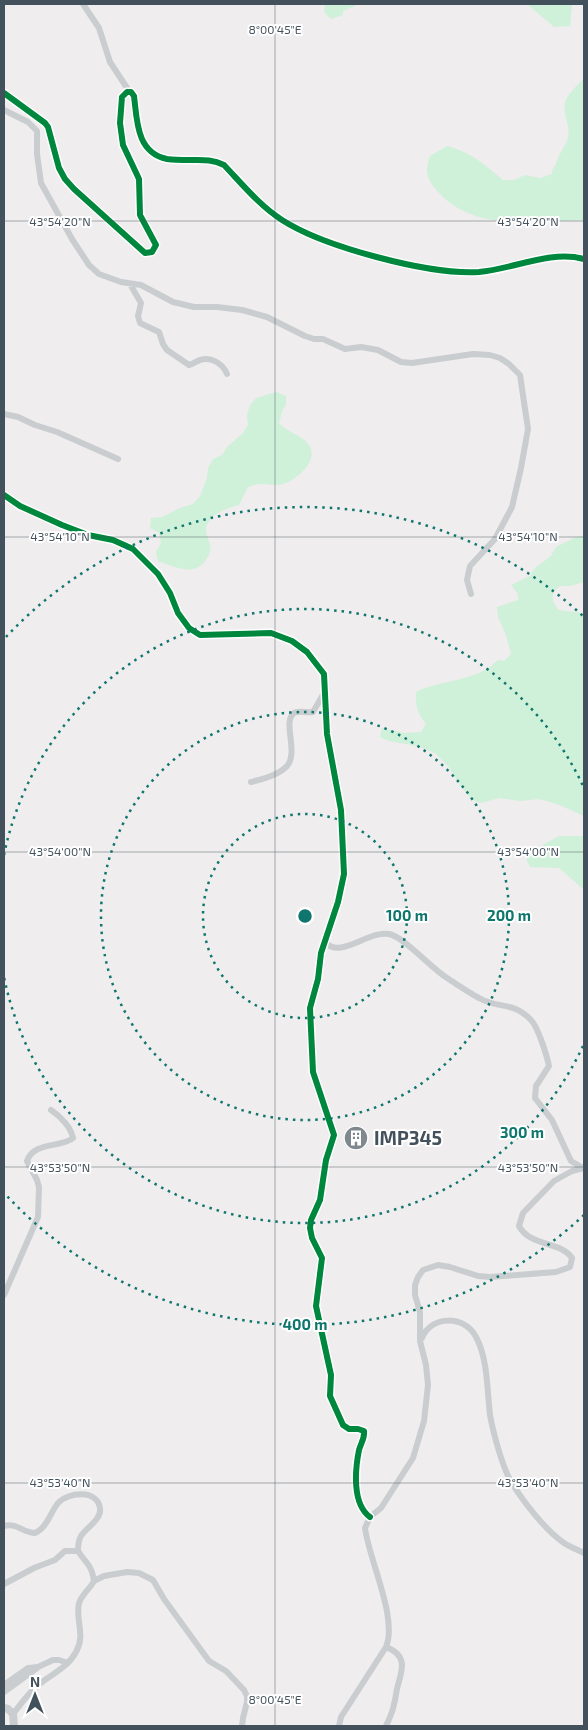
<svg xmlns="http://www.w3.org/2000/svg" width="588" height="1730" font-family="'Exo 2',sans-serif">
  <rect width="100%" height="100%" fill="#efeded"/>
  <path fill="#cff0d9" d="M325 4H359L343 11V15L331 19 324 12Z
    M527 4H572L570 26 554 27Z
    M584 78V221L579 220C533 222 476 231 440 194 427 180 424 173 430 156L447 146C472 153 484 164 503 180H514L525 175 540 178 552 174V170C556 166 556 162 559 156 563 147 571 139 568 127 567 120 563 111 565 103 568 93 578 85 584 78Z
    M276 392 286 396V405L282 411 279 423C288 433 302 435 309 445 319 460 298 478 286 483 274 488 263 480 248 487L239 505C229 507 211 514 207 525 204 532 208 537 210 544 211 549 210 554 207 558 196 578 175 567 158 561L156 552 161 543 159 533 150 528 151 518 162 517 180 508 193 504 200 496 207 478 208 468 213 459 222 455 227 447 243 433 248 425 247 415 250 405 256 398Z
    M584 535V582L570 586H560L553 592V601L558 610 584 613V816L557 804 539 799 520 801 499 798 481 803 472 800 459 784 449 767 435 753 417 746 389 741 380 737 382 728 404 733 421 732 426 724C418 714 415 705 416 692 442 679 477 682 498 660L504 661 511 654 506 635 498 617 497 607 518 600V594L511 585 530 576 535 568 551 556 556 547 574 538Z
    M559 836H584V888H582L559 868 530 867 526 859 532 851Z"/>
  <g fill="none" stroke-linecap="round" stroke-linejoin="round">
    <path stroke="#c9cdcf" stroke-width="6" d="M83 4 99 28 110 62 129 91
      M4 110 28 122 37 131V154L41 183 72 239 89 265 99 274 121 282 141 285 173 302 194 307H217L242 310 267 317 305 336 314 339H323L345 349 361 347 378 350 401 362 412 363 473 354 490 355 500 358 509 364 520 375 528 429 521 468 512 507 495 539 470 566 467 580 471 594
      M130 284 141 303 138 316 140 323 159 332 163 344 167 350 189 365C194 364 196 361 200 360 211 356 223 364 227 374
      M4 414 18 417 35 425 57 432 118 459
      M4 495 20 506 62 525 88 535 113 540 133 549 158 574 170 593 178 613 189 628 200 635 271 633 292 641 307 652 324 674 327 734 341 810 344 874 338 902 321 953 318 979 310 1008 313 1072 334 1135 326 1160 320 1200 311 1220 310 1228 312 1238 322 1258 316 1306 331 1375 330 1396 343 1425 349 1429H358L364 1431C365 1438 361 1443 359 1450 355 1470 352 1504 370 1517
      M251 782C262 779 279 775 287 766 299 753 282 721 294 713 298 710 308 713 313 712L324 693
      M325 942C340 960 369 930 389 934 404 937 431 968 447 978 458 985 468 992 479 998 498 1009 513 1001 531 1020 538 1027 547 1056 549 1066L536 1086 535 1098 552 1120 571 1161 583 1168
      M4 1295 38 1217 39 1187 37 1180 27 1161C34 1141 62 1148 73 1138 71 1127 60 1116 51 1110
      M422 1338C431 1315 465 1315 476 1337 488 1359 487 1390 490 1415 493 1432 502 1465 510 1480 522 1500 545 1530 564 1543 570 1547 578 1550 584 1553
      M4 1526C16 1522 23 1533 35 1533 47 1528 50 1513 58 1503 68 1492 97 1489 100 1508 102 1519 86 1528 81 1536 78 1541 78 1546 78 1551
      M78 1551C86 1564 91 1563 94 1581
      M94 1581 104 1576 127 1572 139 1573 153 1580 164 1599 209 1661 226 1671 244 1690 247 1696V1702L243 1718 242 1726
      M4 1584 34 1568 55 1560 65 1551H78
      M4 1685 28 1668 38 1667 53 1660H59L68 1663
      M4 1692 37 1668
      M13 1714C20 1705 27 1695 36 1687 49 1675 67 1669 76 1652 86 1634 75 1621 79 1603 82 1594 90 1589 94 1581
      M339 1726 341 1717 386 1647C398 1618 369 1560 365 1528L370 1517 381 1508 413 1458 424 1421 428 1385 426 1365 420 1341V1312L415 1295V1285L418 1277 423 1270 438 1265 450 1267 478 1276 490 1277 556 1272 570 1267 572 1258C561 1241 530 1247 519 1226L523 1213 554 1181 572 1171 584 1168
      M386 1726C389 1719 393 1712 394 1704 396 1698 396 1691 398 1685 403 1668 407 1655 386 1647"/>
    <path stroke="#c9cdcf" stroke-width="8" d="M4 93 45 123 48 127 59 168 65 179 74 189 145 253 152 252 156 245 140 215 139 179 123 145 120 123 122 97 127 92H131L134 96C137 119 136 153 167 159 174 160 182 160 190 160 202 160 212 159 224 165 242 184 260 206 282 220 324 247 429 275 479 272 514 269 549 250 584 259
      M4 1708 8 1709 13 1714 14 1726"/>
    <g stroke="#fff" stroke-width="9">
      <path id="cycleway" d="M4 93 45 123 48 127 59 168 65 179 74 189 145 253 152 252 156 245 140 215 139 179 123 145 120 123 122 97 127 92H131L134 96C137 119 136 153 167 159 174 160 182 160 190 160 202 160 212 159 224 165 242 184 260 206 282 220 324 247 429 275 479 272 514 269 549 250 584 259
        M4 495 20 506 62 525 88 535 113 540 133 549 158 574 170 593 178 613 189 628 200 635 271 633 292 641 307 652 324 674 327 734 341 810 344 874 338 902 321 953 318 979 310 1008 313 1072 334 1135 326 1160 320 1200 311 1220 310 1228 312 1238 322 1258 316 1306 331 1375 330 1396 343 1425 349 1429H358L364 1431C365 1438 361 1443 359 1450 355 1470 352 1504 370 1517"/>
    </g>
    <use href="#cycleway" stroke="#00873e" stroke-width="6"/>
  </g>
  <path fill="none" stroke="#43515c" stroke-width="1" stroke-opacity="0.45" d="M275 4V1726M4 221H584M4 537H584M4 852H584M4 1167H584M4 1483H584"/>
  <g fill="none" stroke="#0f766e" stroke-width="2.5" stroke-dasharray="2.5 5">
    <circle cx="305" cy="916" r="102"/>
    <circle cx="305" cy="916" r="204"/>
    <path d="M583 1046A307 307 0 0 1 4 977M4 855A307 307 0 0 1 583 786"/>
    <path d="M584 1215A409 409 0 0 1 6 1195M6 637A409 409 0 0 1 584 617"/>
  </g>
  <defs>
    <g id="building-disc" transform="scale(1.25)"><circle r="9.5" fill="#7f888f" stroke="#fff"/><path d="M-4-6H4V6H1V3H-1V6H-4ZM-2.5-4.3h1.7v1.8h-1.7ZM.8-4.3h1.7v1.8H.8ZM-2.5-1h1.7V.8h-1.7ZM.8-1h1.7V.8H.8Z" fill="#fff"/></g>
  </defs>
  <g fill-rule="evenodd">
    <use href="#building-disc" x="356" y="1138"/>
  </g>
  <g text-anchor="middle" stroke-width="4" stroke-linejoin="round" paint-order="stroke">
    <g font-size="19" font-weight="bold" fill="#43515c" stroke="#fff" text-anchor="start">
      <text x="374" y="1145">IMP345</text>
    </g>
  </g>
  <g font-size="12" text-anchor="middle" fill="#43515c" stroke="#fff" stroke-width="4" stroke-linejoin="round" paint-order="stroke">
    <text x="275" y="34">8°00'45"E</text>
    <text x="60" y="226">43°54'20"N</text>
    <text x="528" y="226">43°54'20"N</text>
    <text x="60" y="541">43°54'10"N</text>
    <text x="528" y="541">43°54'10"N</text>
    <text x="60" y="856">43°54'00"N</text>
    <text x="528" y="856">43°54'00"N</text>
    <text x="60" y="1172">43°53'50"N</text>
    <text x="528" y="1172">43°53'50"N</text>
    <text x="60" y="1487">43°53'40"N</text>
    <text x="528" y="1487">43°53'40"N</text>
    <text x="275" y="1704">8°00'45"E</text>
  </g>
  <circle cx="305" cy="916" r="8" fill="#0f766e" stroke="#fff" stroke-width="2.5"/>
  <g font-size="15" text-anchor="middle" font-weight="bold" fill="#0f766e" stroke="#fff" stroke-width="4" stroke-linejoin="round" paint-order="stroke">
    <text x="407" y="921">100 m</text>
    <text x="509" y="921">200 m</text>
    <text x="522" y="1138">300 m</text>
    <text x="305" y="1330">400 m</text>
  </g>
  <rect width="588" height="1730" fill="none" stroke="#43515c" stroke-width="10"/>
  <g transform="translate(35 1695)" stroke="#ffffff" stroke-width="4" paint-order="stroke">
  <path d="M0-4L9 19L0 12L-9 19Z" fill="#43515c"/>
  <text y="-8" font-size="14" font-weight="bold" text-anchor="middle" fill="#43515c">N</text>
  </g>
</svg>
